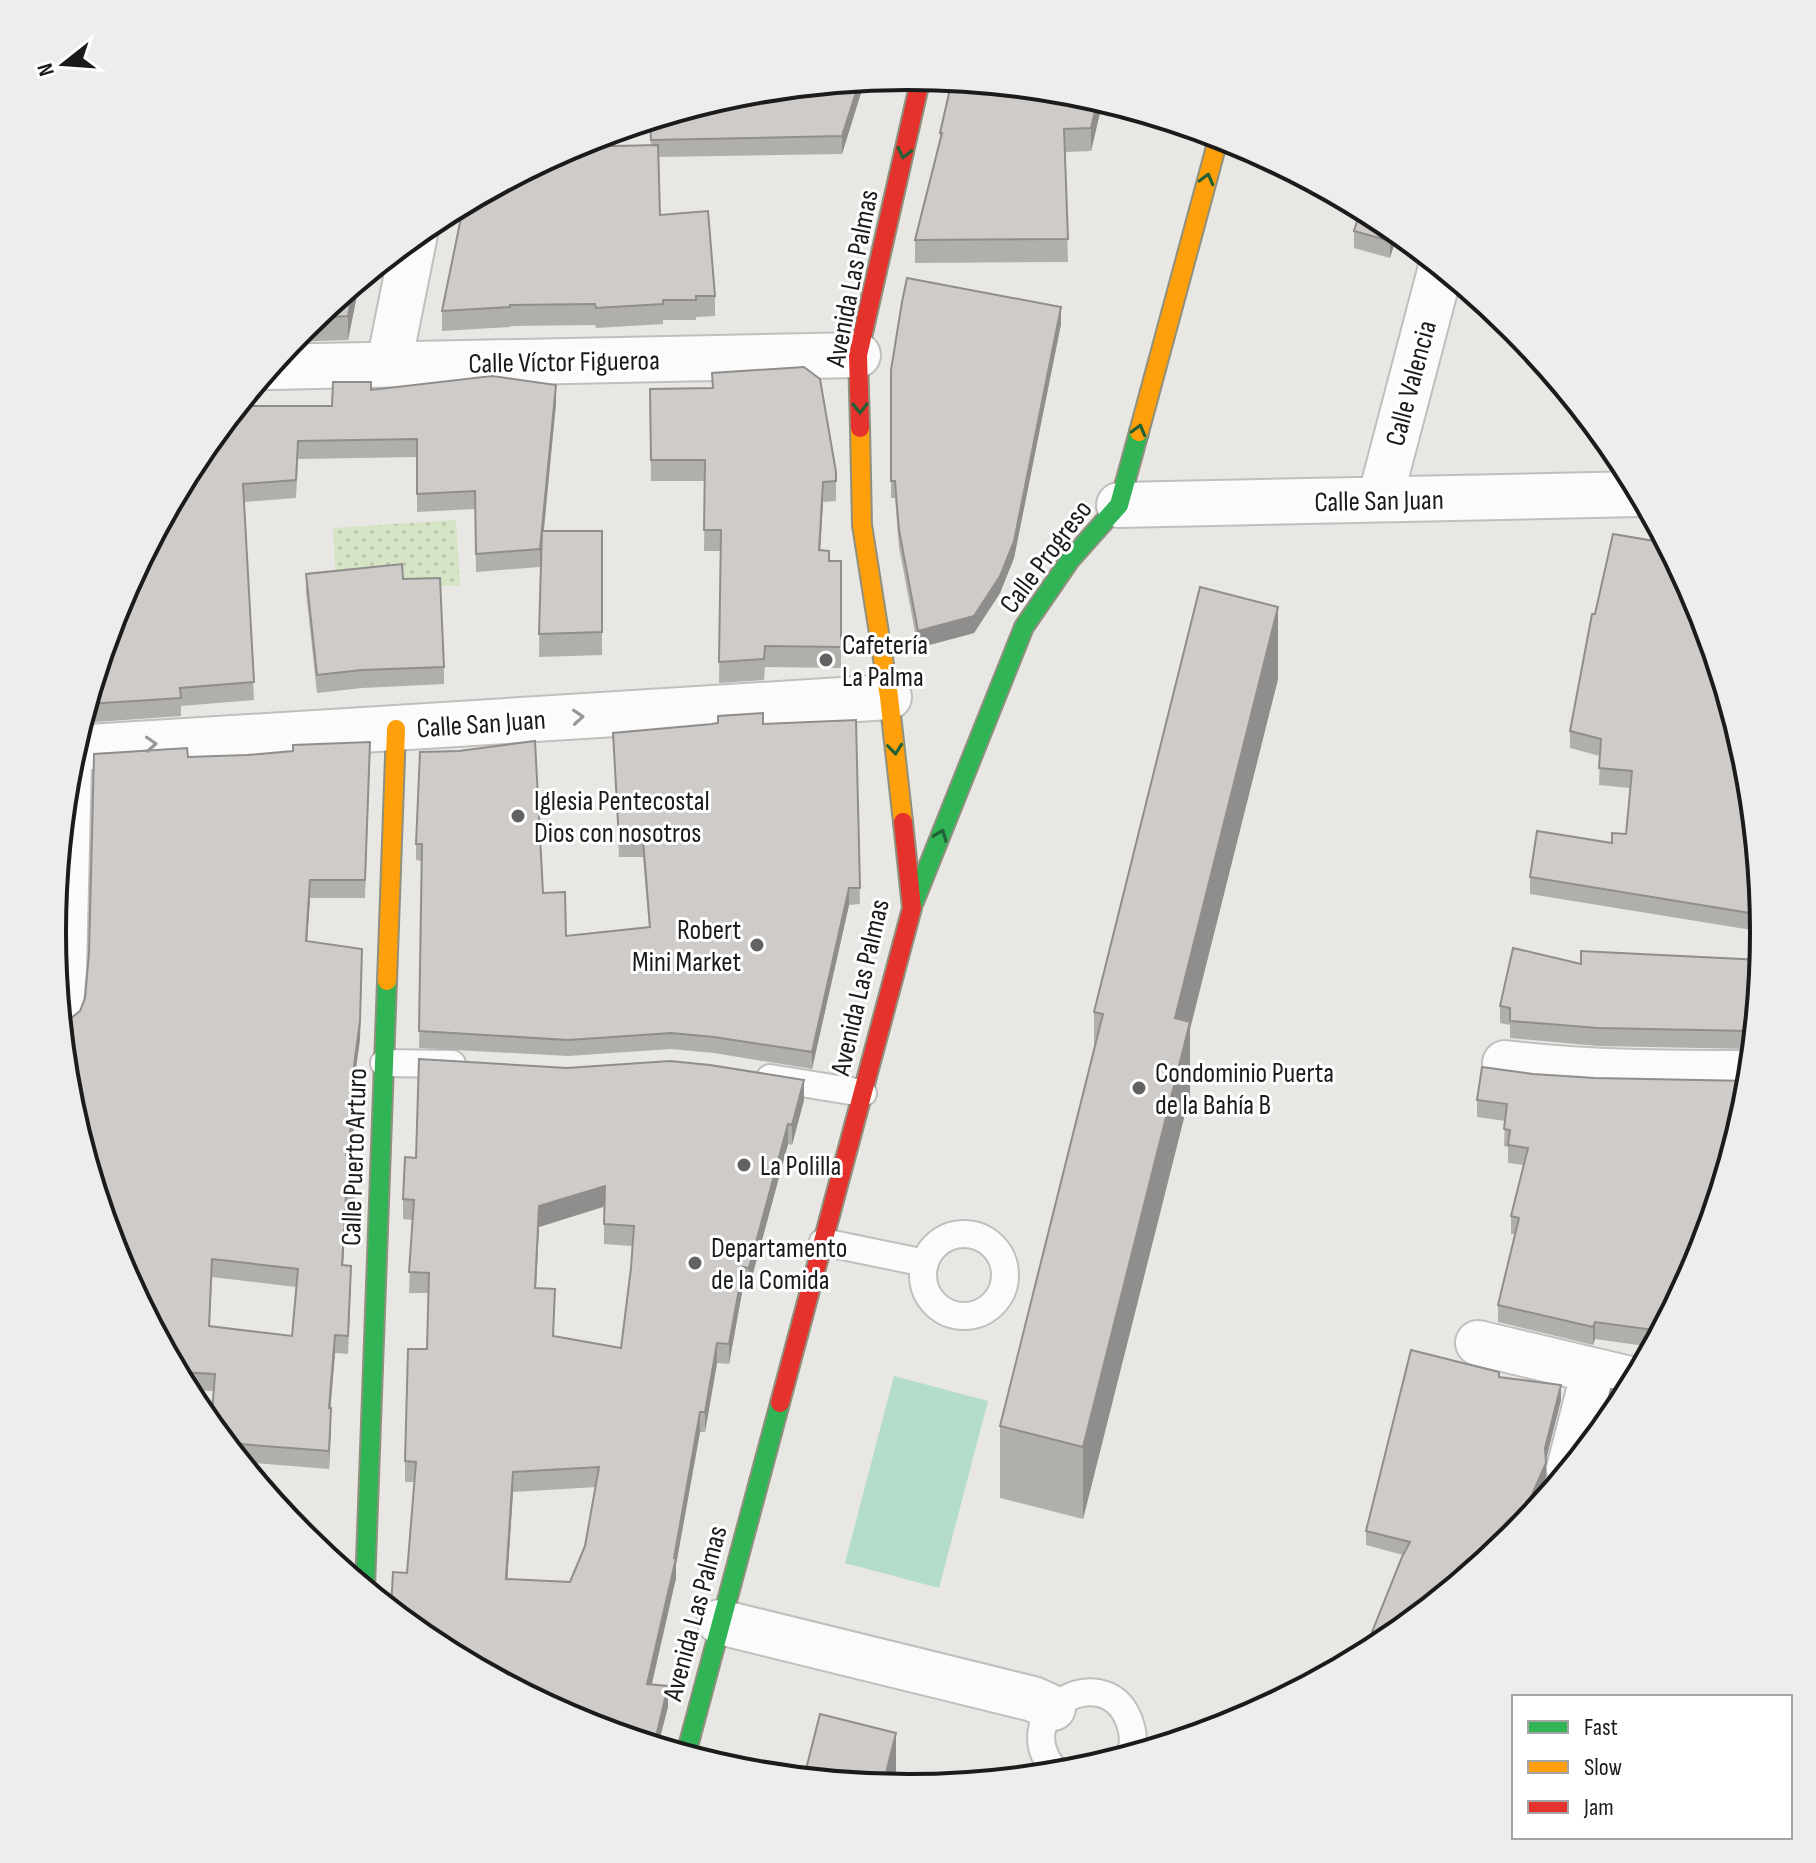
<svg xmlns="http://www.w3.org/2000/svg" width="1816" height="1863" font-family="'Sofia Sans Condensed',sans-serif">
  <defs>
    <pattern id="grass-dots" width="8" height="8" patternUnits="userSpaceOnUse" patternTransform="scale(2)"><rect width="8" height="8" fill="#d5e4c5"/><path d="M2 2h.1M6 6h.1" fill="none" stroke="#b6c3a9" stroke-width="1.8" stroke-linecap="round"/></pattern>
  </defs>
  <rect width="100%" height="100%" fill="#e9e7e3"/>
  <path fill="url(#grass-dots)" d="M456 520 460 586 336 583 333 528Z"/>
  <path fill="#b3dccb" d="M894 1376 988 1401 939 1588 845 1563Z"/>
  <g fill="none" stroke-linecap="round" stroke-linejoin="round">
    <g stroke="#c0bfbe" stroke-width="30">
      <path id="lane" d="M384 1063 452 1064
        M770 1078 863 1093
        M923 1275a41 41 0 1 1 82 0a41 41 0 1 1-82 0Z
        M823 1242 925 1263
        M1057 1773C1003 1714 1102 1658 1128 1718 1133 1730 1135 1742 1130 1754"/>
    </g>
    <g stroke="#c0bfbe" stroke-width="48">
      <path id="street" d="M389 364 415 234
        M269 367 858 355
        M1380 499 1441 267
        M1119 505 1640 494
        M73 748 889 697
        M60 1014 64 970 69 764
        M1505 1063C1587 1073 1668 1073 1750 1073
        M1478 1343 1634 1380
        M1569 1469 1594 1371
        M720 1622 1033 1699 1053 1708"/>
    </g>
    <g stroke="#8f907e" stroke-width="22">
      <path id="fast" d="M914 902 1024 627 1070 560 1119 505 1139 432
        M365 1588 387 981
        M686 1754 780 1403"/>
    </g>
    <g stroke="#8f907e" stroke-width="22">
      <path id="slow" d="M860 428 862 525 889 697 903 822
        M1139 432 1219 136
        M387 981 396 729"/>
    </g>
    <g stroke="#8f907e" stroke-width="22">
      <path id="jam" d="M860 428 858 355 921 77
        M780 1403 912 908 903 822"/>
    </g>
    <use href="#lane" stroke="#fcfbfb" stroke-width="26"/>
    <use href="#street" stroke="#fcfbfb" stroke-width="44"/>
    <use href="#fast" stroke="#30b455" stroke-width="18"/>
    <use href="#slow" stroke="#ff9f0a" stroke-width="18"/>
    <use href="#jam" stroke="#e5322d" stroke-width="18"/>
  </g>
  <path fill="#b1afac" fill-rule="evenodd" d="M865 80 842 154 659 157 660 215 715 296V316L696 317V320H663V324L596 328 595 325 510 326V327L442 331V311L460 221 448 222V211L569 147 651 145 649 120 741 92Z
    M1075 92 1103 100 1091 151 1065 152 1068 262 915 263V240L940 141V133Z
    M1384 220 1398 232 1390 258 1354 248V231Z
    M360 280 348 340 290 342 303 326Z
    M1061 324 1014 558 1000 593 974 633 918 648 899 547 895 498H891V370Z
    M712 373 836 472V501L823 502 820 550 829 561H841V668L765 667 764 680 719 683 721 551H704L705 481H651L650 389 712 388Z
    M371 390 556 403 544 531H602V655L539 657 540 567 476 572 475 509 417 512V457L298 459 296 498 244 502 254 700 181 706V716L81 723 117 604 197 456Z
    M306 574 403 579 444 667V684L362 688 317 693 306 592Z
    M1278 679 1190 1029V1094L1083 1519 1000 1498V1426L1094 1050V1012Z
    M856 720 860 904 849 905 812 1069 714 1053 671 1049 568 1056 419 1048 422 861 416 860V844L420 752 543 893 566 936 649 927 643 857H619L613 733 763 724Z
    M1570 731 1748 765 1764 932 1530 894V877L1612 843 1626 834 1630 788 1599 785 1600 756 1570 748Z
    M188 757 370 760 365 898H310L307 941 362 966 360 1039 351 1104 355 1122 349 1155 355 1173 354 1214 346 1213 343 1265 351 1284 348 1354 335 1353 330 1408 331 1426 329 1469 241 1462 211 1426 214 1391 187 1390 117 1259 71 1018 80 1011ZM212 1277 296 1287 292 1336 210 1326Z
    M1761 960 1752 1049 1598 1046 1510 1038V1025L1500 1023V1006L1581 964Z
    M1533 1074 1595 1078 1699 1260 1652 1347 1595 1339 1593 1345 1498 1322V1305L1515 1234H1511V1216L1523 1165 1508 1163V1147L1504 1146 1505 1121 1477 1117V1100Z
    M804 1100 792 1145 788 1144 749 1288 743 1287 729 1364 717 1363 705 1432H700L676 1565V1578L652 1684 668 1707 407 1573 415 1482H405V1461L427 1349 429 1293H409L412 1220 403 1219V1199L416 1158ZM604 1207V1244L632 1246 631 1268 621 1348 554 1336 536 1288 539 1227ZM596 1487 585 1546 570 1582 507 1580 513 1492Z
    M1499 1377 1561 1400 1546 1460V1477L1513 1537 1383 1643 1374 1648 1372 1647V1632L1403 1555 1366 1545V1531Z"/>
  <path fill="#908e8c" d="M860 80H865L842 154V136Z
    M1098 99 1103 100 1091 151V128Z
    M1394 228 1398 232 1390 258V241Z
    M360 280 348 340V316L354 284Z
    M1061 307V324L1014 558 1000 593 974 633 918 648V631Z
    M556 385V403L540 567V549Z
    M823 482V502L819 571V550Z
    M1278 607V679L1190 1029V1094L1083 1519V1447L1175 1018Z
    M310 880V898L306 958V941Z
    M849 888V905L812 1069V1052Z
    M362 949 360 1039 349 1121V1103Z
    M804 1080V1100L792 1145V1125Z
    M355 1104V1122L346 1173V1155Z
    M788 1124V1144L749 1288V1268Z
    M605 1186V1206L539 1227 535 1309 539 1206Z
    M346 1195V1213L342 1283V1265Z
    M743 1267V1287L729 1364V1344Z
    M1595 1322V1339L1593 1345V1327Z
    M335 1335V1353L329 1426V1408Z
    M717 1343V1363L705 1432V1412Z
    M1561 1385V1400L1545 1463V1448Z
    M331 1408V1426L329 1469V1451Z
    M700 1412V1432L676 1565V1578L647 1704V1684L674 1558Z
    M1546 1463V1477L1527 1520 1513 1537Z
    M513 1472V1492L506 1600V1579Z
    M668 1686V1707L658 1746 649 1743Z
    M896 1733V1786L883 1785Z"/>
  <path fill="#cecbc8" stroke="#908e8c" stroke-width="2" fill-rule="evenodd" d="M860 80 842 136 651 140 650 120 741 92Z
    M952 80 1075 92 1098 99 1091 128 1064 129 1068 239 915 240 942 133H940Z
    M658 145 660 215 708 211 715 296H696V300H663V304L596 308 595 304 510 305V307L442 311 464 203 569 147Z
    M1361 208 1384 220 1394 228 1390 241 1354 231Z
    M907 278 1061 307 1014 541 1000 576 974 616 918 631 899 530 895 481H891V370L902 302Z
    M354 284 348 316 313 318Z
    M804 367 820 379 836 472V481L823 482 819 550 829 551V561H841V647L765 646 764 659 719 662 721 530H704L705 460H651L650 389 713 388 712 373Z
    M492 376 556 385 540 549 476 554 475 491 417 494V439L298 441 296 480 243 484 254 682 180 688 181 698 87 704 117 604 197 456 237 406H332L333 382H371V390Z
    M542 531H602V632L539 634Z
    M1613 534 1666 543 1699 604 1748 765 1762 915 1530 877 1537 831 1612 843V833L1626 834 1632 771 1599 768 1601 739 1570 731 1592 614H1595Z
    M402 564 403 579 440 578 444 667 362 670 317 675 306 574Z
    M1200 587 1278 607 1175 1018 1190 1022 1083 1447 1000 1426 1103 1014 1094 1012Z
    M763 713V724L856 720 860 888H849L812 1052 714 1037 671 1033 568 1040 419 1031 422 844H416L420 752 459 751 535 741 543 893 565 892 566 936 650 927 643 840H619L613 733 712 724 718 723V716Z
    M370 742 365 880H310L306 941 362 949 360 1021 349 1103 355 1104 346 1155 355 1156 354 1196 346 1195 342 1265 351 1266 348 1336 335 1335 329 1408H331L329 1451 226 1443 211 1426 215 1374 178 1372 117 1259 68 1098 61 1021 71 1018 80 1011 85 998 89 953 94 754 187 748 188 757 247 755 293 751V745ZM212 1259 298 1269 292 1336 209 1326Z
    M1513 948 1581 964V951L1761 960 1754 1032 1750 1031 1598 1028 1510 1021V1008L1500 1006Z
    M419 1059 567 1068 670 1061 710 1065 804 1080 792 1125 788 1124 749 1268 743 1267 729 1344 717 1343 705 1412H700L674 1558H676L647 1684 668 1686 656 1737 649 1743 580 1722 432 1643 391 1609 393 1572 407 1573 416 1462 405 1461 408 1349H427L429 1273 409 1272 414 1200 403 1199 405 1157 416 1158ZM605 1186 604 1224 634 1226 631 1268 621 1348 553 1336 555 1289 535 1288 539 1206ZM599 1467 585 1546 570 1582 506 1579 513 1472Z
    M1482 1067 1533 1074 1595 1078 1749 1081 1747 1099 1699 1260 1661 1331 1595 1322 1593 1327 1498 1305 1519 1218 1511 1216 1528 1148 1508 1145 1510 1130 1504 1129 1507 1104 1477 1100Z
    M1411 1350 1499 1372V1377L1561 1385 1545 1448 1546 1463 1513 1537 1387 1640 1372 1632 1402 1557 1410 1542 1366 1531Z
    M1611 1389 1628 1392 1619 1407 1600 1431Z
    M301 1535 318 1536V1549L302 1536Z
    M820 1714 896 1733 883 1785 804 1777Z"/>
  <defs><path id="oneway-chevron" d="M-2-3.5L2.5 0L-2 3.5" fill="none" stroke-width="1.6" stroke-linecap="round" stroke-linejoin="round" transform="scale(2)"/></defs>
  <g stroke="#246035">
    <use href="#oneway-chevron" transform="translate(904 153) rotate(103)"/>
    <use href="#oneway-chevron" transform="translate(1207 179) rotate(-75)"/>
    <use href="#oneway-chevron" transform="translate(860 408) rotate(89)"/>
    <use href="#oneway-chevron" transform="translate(1139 430) rotate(-75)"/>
    <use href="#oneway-chevron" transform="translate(895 749) rotate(84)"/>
    <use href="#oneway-chevron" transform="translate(941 835) rotate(-68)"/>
  </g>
  <g stroke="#979696">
    <use href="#oneway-chevron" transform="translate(578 717) rotate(-4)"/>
    <use href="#oneway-chevron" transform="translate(151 744) rotate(-3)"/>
  </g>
  <g fill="#636261" stroke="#fff" stroke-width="3">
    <circle cx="826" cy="660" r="8"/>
    <circle cx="518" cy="816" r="8"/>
    <circle cx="757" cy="945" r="8"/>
    <circle cx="1139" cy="1088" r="8"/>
    <circle cx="744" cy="1165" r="8"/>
    <circle cx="695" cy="1263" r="8"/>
  </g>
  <g text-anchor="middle" stroke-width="6" stroke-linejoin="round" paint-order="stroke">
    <g font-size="28" fill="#1b1b1b" stroke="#fff">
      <text transform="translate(851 278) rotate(-79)" y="10">Avenida Las Palmas</text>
      <text transform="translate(564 361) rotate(-1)" y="10">Calle Víctor Figueroa</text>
      <text transform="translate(1410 383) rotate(-75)" y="10">Calle Valencia</text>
      <text transform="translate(1379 500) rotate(-1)" y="10">Calle San Juan</text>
      <text transform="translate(1045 556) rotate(-53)" y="10">Calle Progreso</text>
      <text transform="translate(481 723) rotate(-4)" y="10">Calle San Juan</text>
      <text transform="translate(859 987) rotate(-77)" y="10">Avenida Las Palmas</text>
      <text transform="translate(353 1157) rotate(-88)" y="10">Calle Puerto Arturo</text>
      <text transform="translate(694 1613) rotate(-75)" y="10">Avenida Las Palmas</text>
    </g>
    <g font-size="28" fill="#1b1b1b" stroke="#fff" text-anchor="start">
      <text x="842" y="654">Cafetería<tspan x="842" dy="32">La Palma</tspan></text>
      <text x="534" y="810">Iglesia Pentecostal<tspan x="534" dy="32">Dios con nosotros</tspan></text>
      <text x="741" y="939" text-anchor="end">Robert<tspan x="741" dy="32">Mini Market</tspan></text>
      <text x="1155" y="1082">Condominio Puerta<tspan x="1155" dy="32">de la Bahía B</tspan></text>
      <text x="760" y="1175">La Polilla</text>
      <text x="711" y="1257">Departamento<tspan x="711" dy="32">de la Comida</tspan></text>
    </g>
  </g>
  <path d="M0 0H1816V1863H0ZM66 932a842 842 0 1 1 1684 0a842 842 0 1 1-1684 0Z" fill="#ededed" fill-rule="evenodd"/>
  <path fill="none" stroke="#1b1b1b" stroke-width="4" d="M66 932a842 842 0 1 1 1684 0a842 842 0 1 1-1684 0Z"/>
  <rect x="1512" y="1695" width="280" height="144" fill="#ffffff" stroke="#a4a4a4" stroke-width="2"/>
  <rect x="1528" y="1721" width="40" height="12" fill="#30b455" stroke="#a4a4a4" stroke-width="2"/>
  <text x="1584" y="1735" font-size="24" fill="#1b1b1b">Fast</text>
  <rect x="1528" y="1761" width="40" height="12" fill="#ff9f0a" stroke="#a4a4a4" stroke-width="2"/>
  <text x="1584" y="1775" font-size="24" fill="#1b1b1b">Slow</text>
  <rect x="1528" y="1801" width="40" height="12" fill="#e5322d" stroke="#a4a4a4" stroke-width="2"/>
  <text x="1584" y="1815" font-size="24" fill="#1b1b1b">Jam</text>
  <g transform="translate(64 64) rotate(253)" stroke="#ffffff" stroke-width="6" paint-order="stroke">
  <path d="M0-6L14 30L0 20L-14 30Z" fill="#1b1b1b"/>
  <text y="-12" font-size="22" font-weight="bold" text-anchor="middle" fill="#1b1b1b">N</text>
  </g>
</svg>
